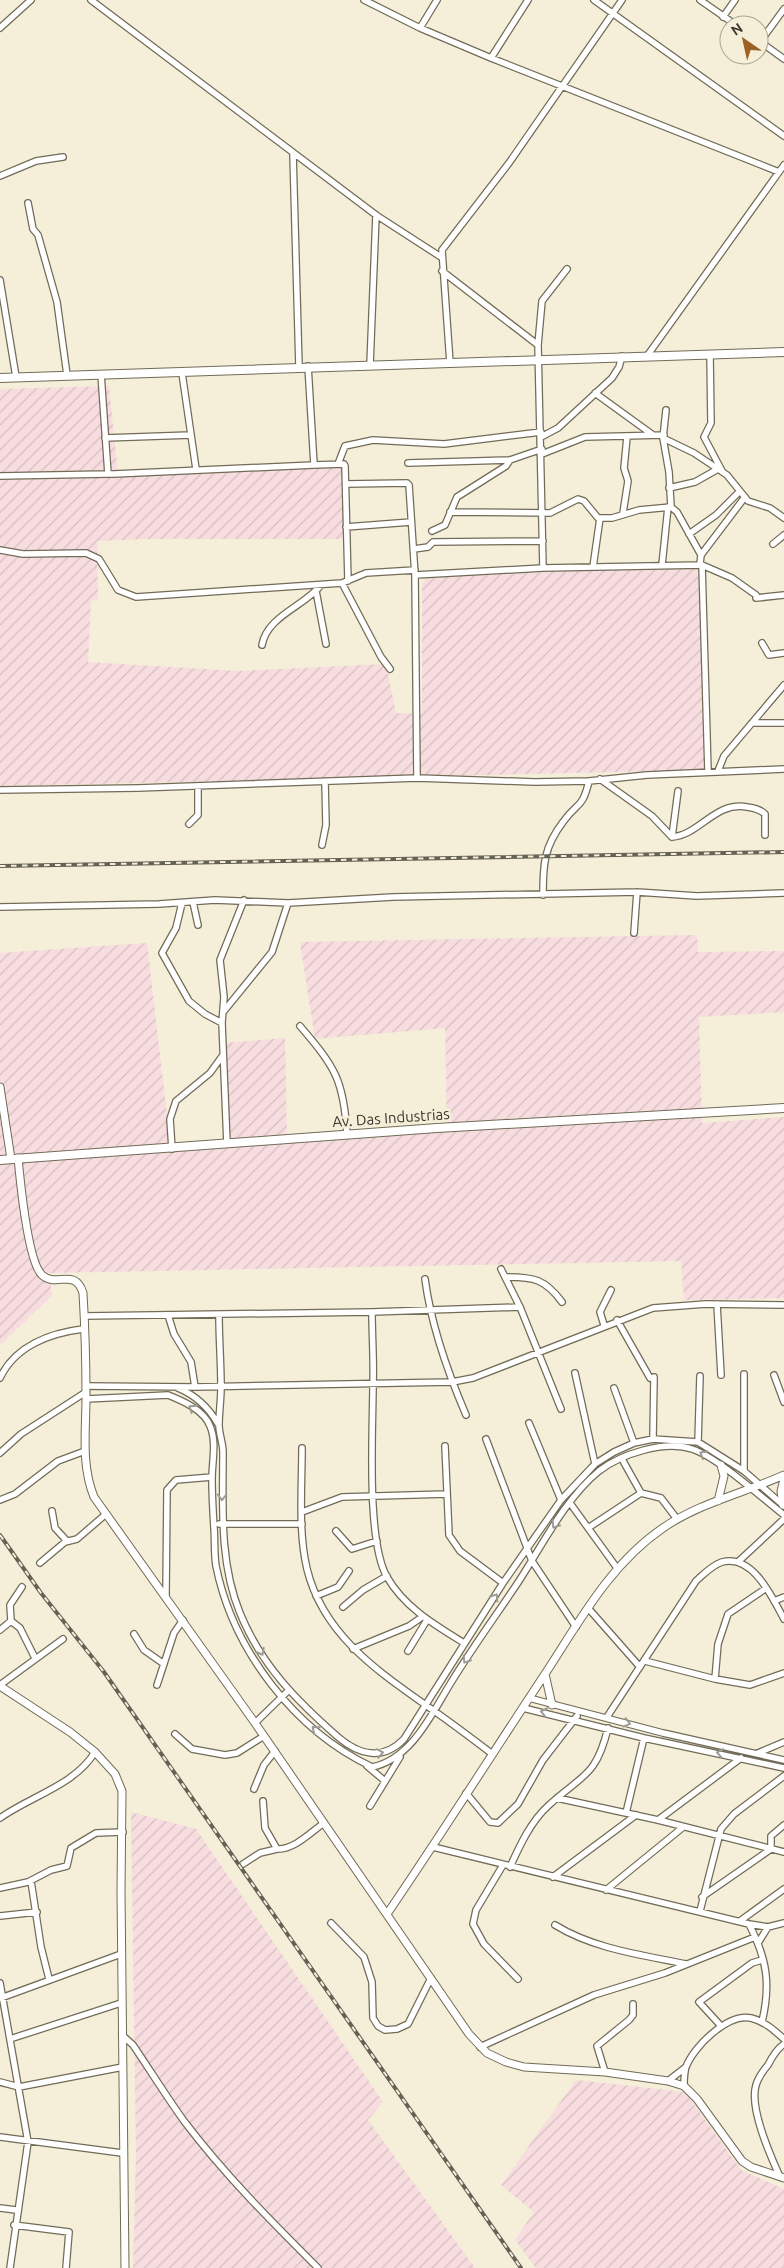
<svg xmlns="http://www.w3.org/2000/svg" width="784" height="2268" font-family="Ubuntu,sans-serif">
  <defs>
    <pattern id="industrial-furrows" width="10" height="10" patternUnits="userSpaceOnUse" patternTransform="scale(1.25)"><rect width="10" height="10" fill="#f8dde0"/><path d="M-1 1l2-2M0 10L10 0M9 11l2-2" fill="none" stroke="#d5bec0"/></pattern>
  </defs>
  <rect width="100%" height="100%" fill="#f5eed8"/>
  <path fill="url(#industrial-furrows)" d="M109 386 118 475 347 465 351 539H142L97 541 98 599 91 601 88 662 238 671 386 664 396 713 422 714V584L427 577 704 566 708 770 0 786V389Z
    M697 935 698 952 784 951V1012L699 1017 702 1123 784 1117V1298L684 1300 681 1261 49 1273 52 1296 0 1345V953L147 943 171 1149 229 1146 225 1043 285 1038 287 1141 447 1130 445 1028 315 1039 300 942Z
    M131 1812 196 1829 383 2102 368 2120 475 2268H133L136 2154Z
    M576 2080 685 2092 741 2170 784 2189V2268H536L515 2240 534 2212 501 2185Z"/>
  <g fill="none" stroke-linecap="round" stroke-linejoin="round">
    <g stroke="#716b57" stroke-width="8">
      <path id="minor" d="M91 0 376 215 441 257
        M364 0 420 28 491 58 779 172
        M594 0 784 136
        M700 0 736 25
        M723 17 735 0
        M0 28 31 0
        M420 28 437 0
        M759 41 784 59
        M760 42 784 9
        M491 58 528 0
        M293 154 299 367
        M0 176 36 161 63 157
        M28 203 33 229 38 235 57 302 67 375
        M442 271 538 345 543 568
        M0 280 16 377
        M538 345 542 301 567 269
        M710 354 711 423 704 437 722 471
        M647 356 784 165
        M450 363 442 250 509 163 622 0
        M370 365 376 215
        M182 373 196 469
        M101 374 108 474H114L314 465 308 366
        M595 393 653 435
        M666 410 663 438 669 472 671 507
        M541 437 558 428 612 378 619 367 622 356
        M105 438 191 435
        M663 438 694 453 727 475 748 501 770 508 784 518
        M542 454 585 437 664 435
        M408 463 510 460 542 449
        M338 464 345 446 373 440 444 444 541 432
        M314 465 344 464 345 466 348 581
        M0 476 108 474
        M346 484 407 483 409 485 415 575 417 778
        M669 488 695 482 718 469
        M450 512 550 513 578 499 584 501 598 518H612L639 510 671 507 677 512 701 555
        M623 513 628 481 624 468 627 437
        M346 527 411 522
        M432 531 445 525 457 497 506 466 510 460
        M689 534 716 515 740 491
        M773 544 784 535
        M414 549 428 547 433 542 543 541
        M0 550 23 554 86 553 99 559 118 590 136 597 342 583 366 573 415 570
        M700 564 701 555 745 497
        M662 565 668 507
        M702 565 732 578 756 595
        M593 567 600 518
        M415 575 543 568 702 565 708 771
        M342 583 381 657 390 669
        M316 591 326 644
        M756 598 784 595
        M762 643 769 655 784 653
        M262 645C267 616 305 606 321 585
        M752 723H784
        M718 771 724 756 784 685
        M600 779 652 816 672 837
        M0 790 138 788 417 778 535 782 589 781 647 775 784 769
        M189 824 198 815V786
        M672 837C700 835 715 801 747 807 754 808 760 809 765 814V835
        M672 837 678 791
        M322 845 326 825 325 782
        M543 895C543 864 544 847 563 822 578 801 582 810 589 781
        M193 902 198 925
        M182 903 176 928 162 953 189 1001 205 1014 222 1023
        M0 907 159 904 215 900 288 903 393 897 637 892 697 896 784 893
        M634 933 637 892
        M224 1011 272 952 288 903
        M300 1026C335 1067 344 1080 347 1135
        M227 1144 222 1023 224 997 220 960 244 900
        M172 1149 170 1119 176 1101 210 1073 223 1055
        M501 1269 520 1307 561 1409
        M506 1277C534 1277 545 1279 562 1302
        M425 1279C431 1325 448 1373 466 1415
        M717 1304 721 1375
        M372 1312C372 1336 374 1360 373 1384 373 1429 366 1540 387 1577 405 1608 435 1625 464 1643
        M168 1315 174 1334 191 1362 195 1387
        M219 1315C219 1339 221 1363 221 1387 221 1400 219 1413 219 1425 219 1434 223 1443 223 1452 223 1505 219 1562 240 1613 261 1665 297 1701 338 1737 359 1755 383 1761 404 1739L503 1583 561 1500 595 1464 614 1452 634 1443 653 1439 698 1442 744 1471 784 1506
        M85 1316 372 1312 520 1307
        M617 1320 650 1378
        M604 1325 600 1312 611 1290
        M575 1373 595 1464
        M774 1375 784 1402
        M0 1378C15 1346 50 1333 83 1329
        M86 1386 195 1387 452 1382 473 1378 653 1308 706 1304 784 1305
        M178 1388C195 1395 209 1408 218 1424
        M614 1388 634 1443
        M86 1399 168 1395C183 1401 204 1410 210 1426 217 1442 212 1461 212 1479 212 1495 213 1512 214 1528 215 1540 214 1554 216 1566 233 1650 294 1730 372 1767 412 1759 432 1713 452 1681 473 1647 497 1614 519 1581 543 1544 565 1499 599 1471 621 1454 664 1440 692 1449 717 1457 761 1497 784 1515
        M529 1423 561 1500
        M486 1439 532 1561 576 1627
        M653 1439 654 1377
        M698 1442 700 1376
        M445 1446 449 1535 460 1551 503 1583
        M302 1448C302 1488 298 1531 307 1569 323 1634 376 1670 427 1706 449 1721 470 1737 491 1753
        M0 1453 21 1434 86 1392
        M622 1459 641 1493
        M744 1471V1374
        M0 1500 15 1494 58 1461 85 1451
        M570 1503 617 1568
        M52 1511 55 1528 67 1541
        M302 1512 342 1497 447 1494
        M219 1524H302
        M588 1528 641 1493 661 1498 677 1519
        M336 1531 352 1549 377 1541
        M739 1561 784 1519
        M40 1563 65 1542 77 1539 106 1514
        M166 1595 167 1490 176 1480 212 1477
        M316 1596 338 1587 349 1571
        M774 1601 784 1597
        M343 1607 363 1590 387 1576
        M588 1608 640 1667
        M11 1621 20 1628 35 1658
        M0 1630 11 1621 10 1605 22 1587
        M134 1634 144 1650 164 1664
        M353 1649 409 1626 422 1617
        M408 1651 427 1620
        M645 1661 715 1679 750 1685 784 1673
        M715 1679 718 1644 728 1614 765 1589
        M0 1685 63 1639
        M157 1685 174 1633 183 1620
        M529 1698 663 1733 784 1760
        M523 1708 644 1738 784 1768
        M607 1717 696 1581C704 1574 712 1565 722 1562 753 1554 772 1597 784 1619
        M255 1723 289 1690
        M175 1734 192 1749 225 1755 237 1753 264 1736
        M758 1753 784 1742
        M367 1766 385 1781
        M254 1789 264 1765 275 1751
        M466 1793 490 1822 498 1823 518 1804 543 1760 577 1716
        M557 1798 658 1820 784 1852
        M263 1801 265 1828 277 1849C294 1850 311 1832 324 1823
        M370 1806 400 1757
        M626 1813 644 1738
        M0 1818C31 1796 75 1785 95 1752
        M658 1820 741 1758
        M433 1847 749 1924 768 1927 784 1923
        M243 1864 260 1853 277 1849
        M503 1865 476 1910 473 1924 484 1944 518 1979
        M510 1867C520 1845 531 1821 549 1805 583 1774 596 1777 608 1728
        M553 1877 636 1815
        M31 1881 41 1947 49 1979
        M0 1888 28 1882 51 1870 67 1866 71 1848 96 1833 123 1832
        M606 1890 682 1828
        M702 1897 771 1849V1836L784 1825
        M700 1911 721 1829 734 1814 784 1776
        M0 1916 37 1912
        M740 1921 784 1889
        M331 1923 364 1957 372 1982 373 2018 378 2026 385 2030 397 2029 408 2024 431 1978
        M749 1924C767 1959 771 1984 762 2022
        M555 1925C594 1949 642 1955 686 1964
        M758 1943 768 1927
        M0 1983 28 2142 10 2268
        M1 1998 121 1954
        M721 2026 699 2002 752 1963 762 1960
        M122 2035 133 2045C150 2070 166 2096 184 2121 224 2174 271 2221 318 2268
        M10 2039 121 2003
        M480 2047 594 1995 665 1973 755 1937
        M605 2072 597 2046 629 2020 633 2015V2004
        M668 2081 686 2067
        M0 2082 19 2087 123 2067
        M684 2086C684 2080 684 2073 686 2067 694 2046 728 2013 751 2018 764 2021 775 2031 784 2039
        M0 2137 122 2153
        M780 2177C770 2155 749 2108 756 2085 758 2078 763 2071 768 2065 772 2057 777 2049 784 2044
        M0 2208 16 2210
        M14 2225 69 2232 66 2268"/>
    </g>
    <g stroke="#716b57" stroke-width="9">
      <path id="tertiary" d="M0 1087 11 1159
        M18 1158C20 1179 28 1262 42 1275 56 1288 75 1267 83 1293 85 1327 86 1363 86 1397 86 1431 81 1465 94 1497L255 1723 469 2034 487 2053 506 2062 524 2067 605 2072 668 2081 684 2086 697 2099 742 2161 751 2167 784 2178
        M718 1501 724 1476 721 1465
        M783 1505 781 1491 784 1479
        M545 1674 552 1705
        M0 1686 70 1732 95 1752 115 1774 122 1791 121 1891 125 2268
        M387 1914C441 1835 492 1754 545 1674 579 1622 610 1564 663 1528 699 1503 744 1493 784 1475"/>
    </g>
    <g stroke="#716b57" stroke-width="10">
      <path id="secondary" d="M0 378 784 352
        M0 1160 437 1128 784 1108"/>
    </g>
    <use href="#minor" stroke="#fff" stroke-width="5.5"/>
    <use href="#tertiary" stroke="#fff" stroke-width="7"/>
    <use href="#secondary" stroke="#fff" stroke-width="8"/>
    <g stroke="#646155" stroke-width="4">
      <path id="rail" d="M0 866 784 852
        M0 1535 41 1593 104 1672 521 2268"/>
    </g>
    <use href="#rail" stroke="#f5eed8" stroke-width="2" stroke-dasharray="5.5" stroke-linecap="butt"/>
  </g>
  <defs><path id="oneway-chevron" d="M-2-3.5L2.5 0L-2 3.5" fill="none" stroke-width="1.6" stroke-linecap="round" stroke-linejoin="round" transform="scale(1.25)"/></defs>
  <g stroke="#9c9b96">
    <use href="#oneway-chevron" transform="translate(192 1408) rotate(-146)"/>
    <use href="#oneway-chevron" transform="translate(703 1454) rotate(-150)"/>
    <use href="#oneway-chevron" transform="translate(222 1497) rotate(90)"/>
    <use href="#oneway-chevron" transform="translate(555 1525) rotate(123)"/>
    <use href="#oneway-chevron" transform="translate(495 1597) rotate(-57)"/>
    <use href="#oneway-chevron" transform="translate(261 1652) rotate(62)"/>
    <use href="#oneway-chevron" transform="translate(466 1660) rotate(123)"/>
    <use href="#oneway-chevron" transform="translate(544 1712) rotate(-168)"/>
    <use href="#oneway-chevron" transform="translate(627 1723) rotate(15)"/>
    <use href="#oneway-chevron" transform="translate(315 1729) rotate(-141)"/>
    <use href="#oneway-chevron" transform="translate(380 1753) rotate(-11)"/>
    <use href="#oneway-chevron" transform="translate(720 1753) rotate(-169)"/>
  </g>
  <g text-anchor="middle" stroke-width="5" stroke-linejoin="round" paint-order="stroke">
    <g font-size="15" fill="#39372e" stroke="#f5eed8">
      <text transform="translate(391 1118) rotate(-4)" y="5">Av. Das Industrias</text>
    </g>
  </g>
  <g transform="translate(744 40) rotate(326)"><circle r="24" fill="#f5eed8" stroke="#aaa594"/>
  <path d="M0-4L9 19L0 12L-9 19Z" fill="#9d6223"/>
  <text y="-8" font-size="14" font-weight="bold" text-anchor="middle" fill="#39372e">N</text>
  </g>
</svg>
